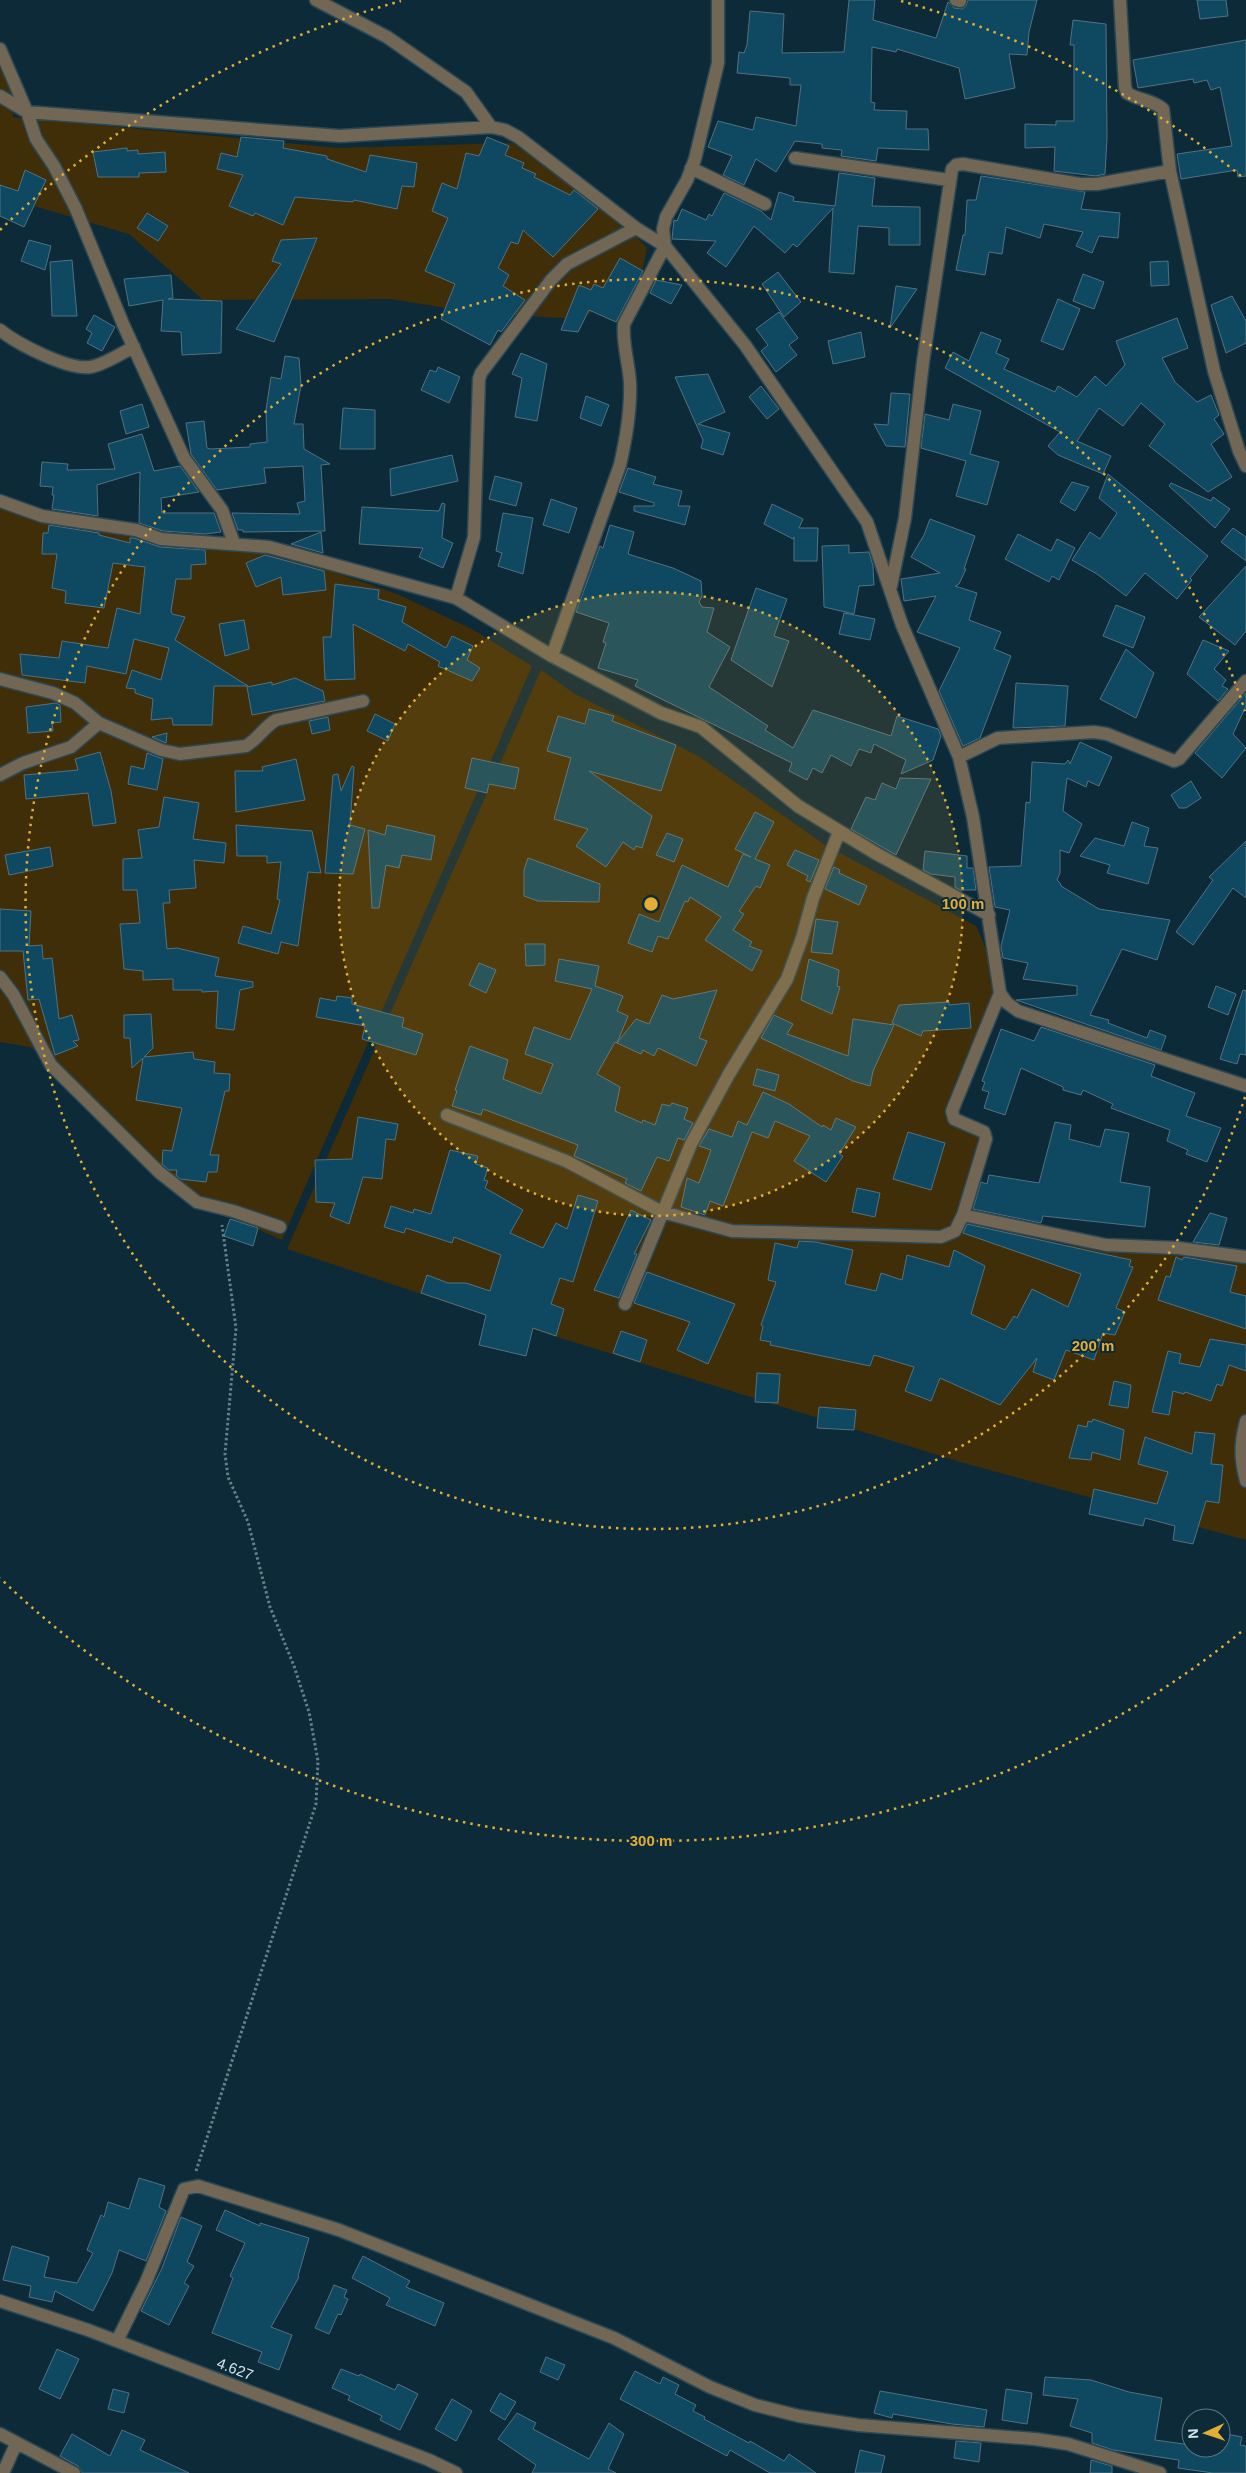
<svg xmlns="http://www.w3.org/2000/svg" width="1246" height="2473" font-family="Arial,sans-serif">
  <rect width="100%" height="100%" fill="#0c2a38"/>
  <path fill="#3f2e08" d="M0 65 10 89 13 117 339 148 513 143 625 225 647 248 643 268 628 295 578 319 476 313 391 299 203 300 129 234 0 196Z
    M0 506 69 525 154 542 257 552 293 558 397 594 472 629 532 666 282 1240 220 1213 164 1171 67 1072 30 1047 0 1042Z
    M541 670 575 694 698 756 825 845 976 926 989 956 993 999 950 1109 981 1139 957 1218 1065 1245 1201 1256 1246 1262V1540L960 1462 448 1303 287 1249Z"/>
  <path fill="#0f4961" stroke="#527181" d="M849 0H875L873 20 936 38 948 2 954 8 962 9 966 6 968 0H1037L1029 32 1027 55 1009 54 1015 88 965 99 959 68 897 49 896 52 872 47 871 102 875 103 874 110 907 111 906 129H928L929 150 878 148 876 161 841 156 842 150 822 148V144L795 141 776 172 756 159 744 185 723 175 732 156 708 147 718 121 753 130 756 117 796 126 801 85H790V78L737 73 739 52 744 53 747 45 750 11 784 14 782 53 844 52Z
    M1197 0H1226L1228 16 1200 19Z
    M1073 20 1106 24 1107 138 1105 174 1096 176 1054 171 1055 147 1025 148V124L1056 125V121H1074V45H1070Z
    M1246 40V176L1238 177 1237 170 1181 179 1177 154 1232 146 1220 87 1211 90 1207 80 1194 83 1193 79 1138 88 1133 60Z
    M241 137 284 141 283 148 327 156V159L366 172 370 155 417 163 414 187 402 186 397 209 354 200 353 202 295 197 283 225 255 213 253 216 229 206 243 175 217 169 221 153 237 157Z
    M487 137 509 146 505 155 524 163 522 168 536 174 534 177 570 195 574 190 598 209 553 257 523 230 518 244 511 242 498 268 509 275 503 286 525 300 501 332 498 330 490 345 441 319 455 284 425 271 448 218 432 211 442 183 457 189 466 153 479 156Z
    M127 148V151L138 150V154L165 152 166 172 139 173V177H98L93 152Z
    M25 170 46 180 24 227 0 216V185L18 191Z
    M839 173 875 178 872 206 920 207V245H889V228L858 226 854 274 829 272 833 208 797 247 793 244 785 253 754 226 726 267 707 253 716 241 672 239 674 220 677 221 682 209 706 220 709 214 712 216 724 193 761 211 771 220 779 192 794 197 793 201 835 206Z
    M981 176 1085 192 1081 209 1120 213 1118 238 1099 236 1092 253 1076 246 1083 232 1044 224 1040 238 1006 227 1002 254 989 252 985 275 956 270 963 235H965L967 200H976Z
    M147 213 168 226 158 241 137 228Z
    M317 238 274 342 236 329 281 264 272 261 281 240Z
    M29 240 51 246 45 270 21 261Z
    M620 258 643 271 616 322 589 310 578 332 561 330 579 285 591 290 594 284 603 288Z
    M72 260 77 316H52L50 262Z
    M1168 261 1169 285 1151 286 1150 262Z
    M778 272 801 302 784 317 762 284Z
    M1083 274 1104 282 1094 309 1073 301Z
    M171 275 173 298 168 299 222 301 221 353 182 355 181 332 161 331 163 300 129 306 124 279Z
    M656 280 682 285 671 304 650 293Z
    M896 286 917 289 890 328Z
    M1232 296 1246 321V343L1226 353 1211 305Z
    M1058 299 1080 309 1063 350 1041 341Z
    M779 312 798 338 789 345 797 355 776 372 761 351 768 345 756 329Z
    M94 315 115 327 102 351 87 343 92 333 86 329Z
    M1177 318 1188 348 1162 358 1175 382 1197 402 1211 395 1219 415 1214 419 1224 434 1211 444 1232 477 1208 492 1149 446 1165 424 1141 403 1123 426 1099 408 1077 441 1111 456 1103 474 1058 455 1048 446 1060 432 945 368 953 352 969 361 981 332 1001 340 996 353 1009 359 1004 369 1055 392 1058 386 1077 397 1095 376 1106 386 1125 365 1116 341Z
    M861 332 865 357 833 364 828 341Z
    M521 353 547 364 537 421 515 417 522 378 512 374Z
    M285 356 299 358 301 385 294 424H303L304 449 330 464 321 465 325 531 243 532V530H238L232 513 300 514 297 503 305 501 303 466 264 468 266 483 217 490 191 454 186 423 204 421 207 448 210 449 250 447V444L267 442 266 410 271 377 281 379Z
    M438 367 460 377 449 403 421 390 430 370 436 372Z
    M708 374 725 412 698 424 730 433 723 455 701 448 703 440 675 377Z
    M761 386 779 409 767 419 749 397Z
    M891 393 910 394 905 447 886 446 874 424 888 425Z
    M586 396 609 405 601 426 580 418Z
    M142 404 149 427 126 434 120 411Z
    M953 404 981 411 970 454 999 462 987 505 956 496 966 461 921 448 925 414 949 420Z
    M343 408 375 410V449H340Z
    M142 434 154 471 180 466 199 492 161 498 162 513H214L221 532 205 534 163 531 139 523 140 472 97 485 98 516 52 509 54 495H52L53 487 40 486 42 462 68 464 67 470 115 469 108 444Z
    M452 455 458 481 391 496 390 469Z
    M628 468 656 477 653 484 682 491 678 506H690L685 525 634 511V506H654V503L619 492Z
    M1108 474 1208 556 1190 578 1192 580 1177 599 1145 573 1126 596 1097 574 1072 560 1090 532 1100 539 1117 513 1099 498Z
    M495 476 522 483 516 506 489 499Z
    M1072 482 1089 487 1075 511 1060 502Z
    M1171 483 1211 501 1213 497 1230 509 1215 528 1169 486Z
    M551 499 577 508 569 533 543 525Z
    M442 503 445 504 442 538 453 543 443 568 419 557 423 548 359 544 362 507 439 511Z
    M772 504 803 519 799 528H818L817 561H794V537L793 539 764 524Z
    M503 513 533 518 523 574 498 566 502 553 496 551Z
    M930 519 975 536 964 569H966L959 584 955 586 977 593 969 620 1001 632 994 649 1011 656 980 738 963 746 939 691 960 648 917 632 936 596 904 601 901 579 940 573 911 557 924 535Z
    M49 525 99 533V535L130 543V538H134L160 547 205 550 206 564 191 565V579H176L171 611 172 614 185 617 175 640 248 686H214L212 725H173L172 718 151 720 153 699 135 693V689L126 688 132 670 161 680 169 648 134 639 126 674 87 666 85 683 22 675 20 654 59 658 62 641 108 648 117 608 140 614 145 567 113 563 104 608 65 603 66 591 52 588 57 554H42L43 533H48Z
    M610 525 634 532 628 554 673 568 701 581 702 596 699 602 702 607 714 608 707 632 730 647 709 687 768 726 765 730 793 748 813 710 891 736 897 716 938 729 941 736 933 760 901 774 906 760 874 744 871 753 859 749 851 766 831 755 822 773 813 768 807 780 789 771 792 763 635 686 638 680 598 668 606 643 603 642 609 623 576 612 600 546 603 548Z
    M1233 528 1246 537V561L1221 542Z
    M321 532 323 553 291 544Z
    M1018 534 1051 551 1057 539 1075 548 1059 580 1052 576 1049 582 1005 559Z
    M849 545V553L869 552 873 566 874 585 859 586 854 614 824 607 822 546Z
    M265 555 324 571 326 590 283 595 281 577 256 587 246 563Z
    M1246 566V631L1235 645 1199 617Z
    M335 584 379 590 378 599 406 607 402 622 446 648 452 636 473 646 467 660 480 668 472 681 438 666 440 662 408 644 405 651 353 624 355 679 325 680 323 637H331Z
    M756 588 787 599 774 636 789 641 772 687 731 660Z
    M1116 605 1145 617 1133 648 1103 636Z
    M844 613 875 619 870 640 839 634Z
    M244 620 249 649 225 656 219 624Z
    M1203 640 1229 651 1214 669 1226 680 1222 686 1228 689 1218 701 1187 674Z
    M1126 649 1154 673 1136 718 1100 699Z
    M295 678 323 691 325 701 252 715 247 687 272 682V685Z
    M1016 683 1068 686 1065 726 1013 728Z
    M1246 693V706L1233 734 1246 748 1222 778 1195 753Z
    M56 703 60 705 61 722 52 723 53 731 28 733 26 707Z
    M589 709 614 716 612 721 676 745 661 791 589 771 652 816 642 848 636 846 634 850 623 842 606 867 576 846 588 829 554 819 571 758 547 751 558 716 585 724Z
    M375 714 395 724 388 741 367 731Z
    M328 717 330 730 312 734 309 721Z
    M167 733 166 743 152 737Z
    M1080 742 1112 757 1099 786 1088 781 1086 787 1067 778 1063 811 1082 824 1069 853 1060 850V873L1057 880 1060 883 1061 886 1099 909 1170 920 1157 960 1122 949 1090 1015 1109 1020 1108 1023 1147 1038 1150 1030 1166 1036 1161 1050 1016 1000 1077 995V986L1023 979 1028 963 1003 958 1001 946 1010 910 995 907 989 867 1021 866 1026 802 1030 803 1032 762 1065 764 1068 760 1070 764Z
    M100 752 111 791 116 823 93 826 88 793 26 799 24 775 78 770 75 759Z
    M147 753 163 759 157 790 128 784 131 766 144 769Z
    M472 758 519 768 515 789 489 784 487 793 465 788Z
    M296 759 305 800 236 812 235 771H263L262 767Z
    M352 766 354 767 350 825 365 829 353 874 325 873 333 775 338 774 341 791Z
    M900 778 931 779 896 855 851 829 866 797 875 800 882 783 896 789Z
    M1191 781 1201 798 1186 808H1179L1171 795Z
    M164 797 199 803 193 839 226 843 224 863 194 860 196 888 169 890 170 903H163L167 949 177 948 219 958 215 976 253 982V987L240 990 234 1030 216 1028 218 991 202 992V990H173V979L143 980V971L124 969 120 924 140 923 137 890H123V859L142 858 138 830 159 827Z
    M755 812 774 822 755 859 770 865 760 888 756 886 739 911 744 914 733 930 752 942 749 946 762 951 752 971 705 940 721 917 690 897 688 902 685 901 668 939 658 936 652 952 628 943 639 914 659 922 682 865 728 887 743 854 751 857 735 849Z
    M1132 822 1149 828 1144 846 1158 848 1148 884 1107 873 1110 865 1080 856 1095 838 1124 846Z
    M236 825 312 831 321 873 308 872 298 946 281 942 278 954 238 943 243 926 271 934 280 900 277 899 281 862 267 863V856H237Z
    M387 825 435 836 431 860 402 855 399 868 386 865 379 908H372L368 830 385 835Z
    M667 833 683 839 674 862 656 855Z
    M1246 841V898L1233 888 1193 945 1176 932 1213 880 1209 877Z
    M50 847 53 866 9 875 5 855Z
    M795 850 819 860 810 882 806 880 808 876 787 865Z
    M925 851 967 856V868H973L976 890H960L955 887V877L931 874 923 870Z
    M528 858 600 884 599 902 538 901 524 896V870Z
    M834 867 840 870 839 873 867 886 859 905 825 889Z
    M0 909 31 911 29 946 42 945 43 959 52 958 59 1019 72 1015 79 1040 73 1041 78 1046 55 1055 39 999 28 1000 23 951H0Z
    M816 919 838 922 832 954 811 952Z
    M525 944H545V965L526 966Z
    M559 959 599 966 595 986 623 996 617 1011 628 1016 617 1043 615 1042 597 1074 620 1087 615 1111 642 1123 643 1120 655 1125 662 1104 670 1106 672 1103 688 1108 684 1119 693 1123 684 1140 678 1138 669 1161 657 1157 641 1191 625 1183 627 1179 574 1156 578 1145 483 1109 481 1115 452 1106 457 1091 455 1090 470 1046 508 1060 503 1079 541 1094 553 1064 525 1054 534 1027 570 1040 592 989 555 981Z
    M809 959 839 970 837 986 840 987 832 1014 801 1000Z
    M479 963 496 970 486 993 469 985Z
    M1216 986 1236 994 1228 1015 1208 1007Z
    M717 990 699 1038 707 1041 696 1066 658 1048 654 1056 643 1050 641 1054 617 1043 636 1019 649 1024 662 995 673 999Z
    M1243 990 1246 991V1055L1240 1054 1237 1064 1220 1059Z
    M337 996 352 998V1004L404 1018 402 1027 423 1034 416 1055 362 1039 365 1026 316 1017 320 998 336 1001Z
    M949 1002V1005L969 1003 971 1028 923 1031 921 1036 892 1023 899 1005Z
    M151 1014 153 1048 144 1057 193 1052 194 1059 215 1062 214 1073 230 1074 229 1091H225L210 1155H219L217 1172H208L206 1182 180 1179 176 1175 177 1170H169L162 1164 163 1150 172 1151 182 1108 136 1100 143 1058 132 1068 130 1038H124V1015Z
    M774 1015 793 1024 787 1034 848 1056 853 1019 894 1025 873 1071 870 1086 853 1081 761 1038Z
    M1041 1027 1155 1065 1151 1076 1195 1093 1186 1116 1221 1128 1207 1162 1186 1154 1188 1150 1167 1141 1170 1130 1111 1108 1113 1104 1083 1090 1081 1095 1063 1090V1087L1021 1068 1005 1115 984 1108 989 1092 982 1090 985 1082 982 1081 1001 1029 1034 1041Z
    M757 1069 779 1075 775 1091 753 1085Z
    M763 1092 789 1104 822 1127 823 1125 831 1130 836 1118 856 1127 839 1154 843 1156 826 1182 794 1161 810 1136 775 1121 768 1138 752 1132 723 1206 710 1201 705 1215 681 1207 687 1178 699 1183 711 1150 699 1146 709 1129 732 1137 738 1121 747 1125Z
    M358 1117 398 1124 395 1140 386 1139 382 1179 363 1177 349 1224 330 1216 335 1203 316 1202 315 1160 352 1159Z
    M1055 1122 1071 1125 1069 1139 1100 1147 1105 1129 1129 1133 1120 1182 1150 1187 1145 1227 1043 1216 1041 1223 973 1209 981 1182 987 1184 989 1175 1039 1183Z
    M908 1132 945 1143 931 1190 893 1179Z
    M450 1150 478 1156 476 1164 488 1168 484 1180 488 1181 485 1188 523 1210 510 1233 543 1248 556 1223 567 1229 578 1195 598 1201 573 1282 560 1278 551 1304 564 1309 556 1336 533 1328 526 1356 479 1345 486 1315 421 1293 427 1275 448 1283H466L490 1291 501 1255 454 1237 452 1243 406 1228 404 1233 384 1227 391 1206 413 1213 414 1209 431 1214Z
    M857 1188 880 1193 875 1217 852 1212Z
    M631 1210 651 1220 634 1254H637L619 1298 594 1290Z
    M1210 1213 1227 1218 1219 1245 1193 1242Z
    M230 1219 258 1228 253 1246 224 1236Z
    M967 1224 1131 1260 1129 1266 1133 1267 1116 1308 1125 1312 1115 1335 1103 1333 1094 1360 1066 1350 1054 1380 1033 1372 1037 1358 1000 1405 940 1378 931 1401 905 1391 914 1367 874 1355 870 1366 770 1345 771 1342 760 1340 763 1326 761 1325 776 1282 768 1280 775 1243 797 1248 799 1241 816 1242 853 1250 845 1284 876 1291 881 1273 902 1280 907 1255 949 1267 954 1250 985 1266 971 1314 1005 1330 1014 1316 1017 1318 1032 1289 1068 1307 1081 1274 963 1233Z
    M1176 1257 1182 1260 1184 1257 1237 1266 1230 1292 1246 1296V1329L1158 1300 1166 1276 1170 1277Z
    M647 1272 735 1304 708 1364 677 1350 690 1322 634 1303Z
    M621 1331 647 1340 640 1362 613 1353Z
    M1210 1339 1246 1345V1371L1229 1365 1222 1386 1217 1384 1211 1401 1185 1392 1184 1394 1173 1391 1169 1415 1152 1412 1168 1351 1181 1354 1179 1363 1200 1367Z
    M757 1373 780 1374 778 1403 755 1402Z
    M1114 1381 1131 1385 1128 1408 1109 1405Z
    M819 1407 856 1410 854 1430 817 1428Z
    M1093 1419 1124 1430 1120 1460 1092 1452 1091 1460 1069 1458 1078 1425 1087 1427 1088 1421 1092 1422Z
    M1195 1432 1215 1434 1211 1464 1223 1465 1219 1503 1206 1501 1193 1544 1173 1540 1175 1526 1145 1518 1143 1526 1089 1514 1094 1489 1157 1504 1168 1472 1138 1464 1145 1437 1192 1454Z
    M139 2178 165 2186 159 2207 166 2211 146 2261 119 2250 112 2273 93 2311 55 2291 52 2302 29 2297 31 2286 3 2280 12 2246 49 2257 44 2277 77 2283 93 2253 87 2250 101 2215 104 2217 108 2202 129 2209Z
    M225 2210 260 2226V2223L309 2238 298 2276 299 2277 271 2327 292 2335 279 2370 258 2362 262 2352 212 2333 233 2278 230 2276 245 2243 216 2230Z
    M181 2217 202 2226 187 2262 194 2266 184 2283 189 2286 169 2325 141 2311 162 2268Z
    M363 2256 410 2281 406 2287 444 2303 435 2326 386 2305 390 2298 352 2278Z
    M334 2285 347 2290 344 2297 348 2299 341 2315 338 2314 329 2334 315 2328Z
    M57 2349 79 2359 60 2399 39 2389Z
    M546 2357 565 2365 558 2380 540 2372Z
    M341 2369 359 2376 360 2374 395 2390 398 2384 418 2394 400 2430 380 2420 382 2416 348 2400 350 2396 332 2388Z
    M635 2371 660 2384 663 2377 679 2385 675 2394 696 2405 693 2411 705 2417 704 2419 749 2443 750 2441 784 2461 789 2454 816 2473H770L730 2450 727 2456 620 2399Z
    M1045 2377 1091 2380 1129 2392 1162 2398 1155 2440 1191 2445V2448L1221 2449V2433L1242 2437 1240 2445 1246 2446V2473H1213L1178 2468 1179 2460 1113 2450 1092 2443V2433L1070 2426 1078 2399 1043 2395Z
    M113 2389 129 2393 124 2413 108 2409Z
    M1006 2389 1032 2393 1027 2424 1002 2420Z
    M880 2391 987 2410 984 2427 952 2424 893 2414 892 2418 874 2413Z
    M500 2393 516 2402 505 2420 490 2411Z
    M452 2399 472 2411 456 2441 435 2429Z
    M517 2413 536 2423 533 2429 589 2459 609 2423 624 2434 608 2469 616 2473H532L536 2465 498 2439Z
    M122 2430 145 2440 140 2450 189 2473H82L78 2466 60 2456 72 2434 110 2456Z
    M956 2441 981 2443 979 2462 954 2458Z
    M860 2450 885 2456 881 2473H855Z
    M1091 2460 1112 2466V2473H1090Z"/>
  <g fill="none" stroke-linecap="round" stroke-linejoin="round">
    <g stroke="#2c4855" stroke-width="15">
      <path id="minor" d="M316 0 387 37 466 92 491 127
        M956 0 960 1
        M1120 0 1125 87 1127 93C1138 100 1153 100 1163 109L1170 171 1214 371 1239 451 1246 466
        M0 49 27 112 36 139 54 166 76 209 123 324 184 458 222 510 234 543
        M0 96 27 112 340 136 491 127 505 130 518 137 636 228 665 246 745 345 867 522 902 625 959 757 973 817 1000 993 1007 1003 1018 1011 1246 1086
        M795 158 949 180
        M691 168 765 204
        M0 330C17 344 68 370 90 367 104 365 121 353 134 347
        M0 501 42 516 136 530 161 539 269 547 456 598 552 656 661 713 701 727 798 806 877 854 989 915
        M891 586 905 518 923 362 952 169 956 165 963 164 1080 184H1097L1170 171
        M456 598 474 537 479 379 481 373 551 280 567 264 636 228
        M552 656 620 465C626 439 631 411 630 383 629 363 622 344 624 324L665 246 663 229 666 217 687 180 695 159 718 63V0
        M0 679 53 693 75 703 99 723 161 750 180 754 246 746C258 739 264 727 276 720L363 701
        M959 757 998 738 1094 732 1107 734 1174 761 1179 759 1246 681
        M0 775 23 763 71 747 99 723
        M0 977 13 994 51 1065 159 1172 197 1202 233 1211 280 1227
        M447 1115 566 1161 662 1212 732 1231 941 1237 955 1231 963 1215 1106 1245 1178 1248 1246 1257
        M963 1215 986 1139 984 1132 954 1119 952 1111 1000 993
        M625 1304 691 1144 729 1074 787 979 802 938 813 898 839 832
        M1246 1421C1240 1443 1240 1459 1246 1481
        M0 2301 88 2330 429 2460 456 2473
        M117 2341 146 2282 184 2189 198 2186 339 2230 614 2338 710 2387 755 2405 799 2416 858 2425 1035 2439 1068 2444 1160 2473
        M0 2434 74 2473
        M3 2473 16 2444"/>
    </g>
    <path stroke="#677f8b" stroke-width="3" stroke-dasharray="2.5 2.5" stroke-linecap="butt" d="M196 2171 316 1804 318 1761 309 1712 294 1666 270 1607 248 1522 228 1477 225 1454 236 1328 222 1225"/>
    <use href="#minor" stroke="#716754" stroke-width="12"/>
  </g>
  <circle cx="651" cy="904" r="312" fill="#e3ae35" fill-opacity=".12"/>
  <g fill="none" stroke="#e3ae35" stroke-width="2.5" stroke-dasharray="2.5 5">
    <circle cx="651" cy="904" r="312"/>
    <path d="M1245 1097A625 625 0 1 1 1245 711"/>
    <path d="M1241 1632A937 937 0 0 1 0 1578M0 230A937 937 0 0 1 401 1M901 1A937 937 0 0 1 1241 176"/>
  </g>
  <g text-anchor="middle" stroke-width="4" stroke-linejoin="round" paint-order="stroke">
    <g font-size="15" fill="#d4e5ee" stroke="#0c2a38">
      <text transform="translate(235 2369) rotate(21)" y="5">4.627</text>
    </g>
  </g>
  <circle cx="651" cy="904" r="8" fill="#e3ae35" stroke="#0c2a38" stroke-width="2.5"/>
  <g font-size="15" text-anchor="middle" font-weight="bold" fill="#e3ae35" stroke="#0c2a38" stroke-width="4" stroke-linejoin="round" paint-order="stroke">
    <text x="963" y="909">100 m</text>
    <text x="1093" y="1351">200 m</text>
    <text x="651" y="1846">300 m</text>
  </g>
  <g transform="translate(1206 2433) rotate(267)"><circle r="24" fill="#0c2a38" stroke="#5c7581"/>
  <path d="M0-4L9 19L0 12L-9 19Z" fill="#e3ae35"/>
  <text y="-8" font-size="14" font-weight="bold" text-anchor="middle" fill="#d4e5ee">N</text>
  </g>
</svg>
